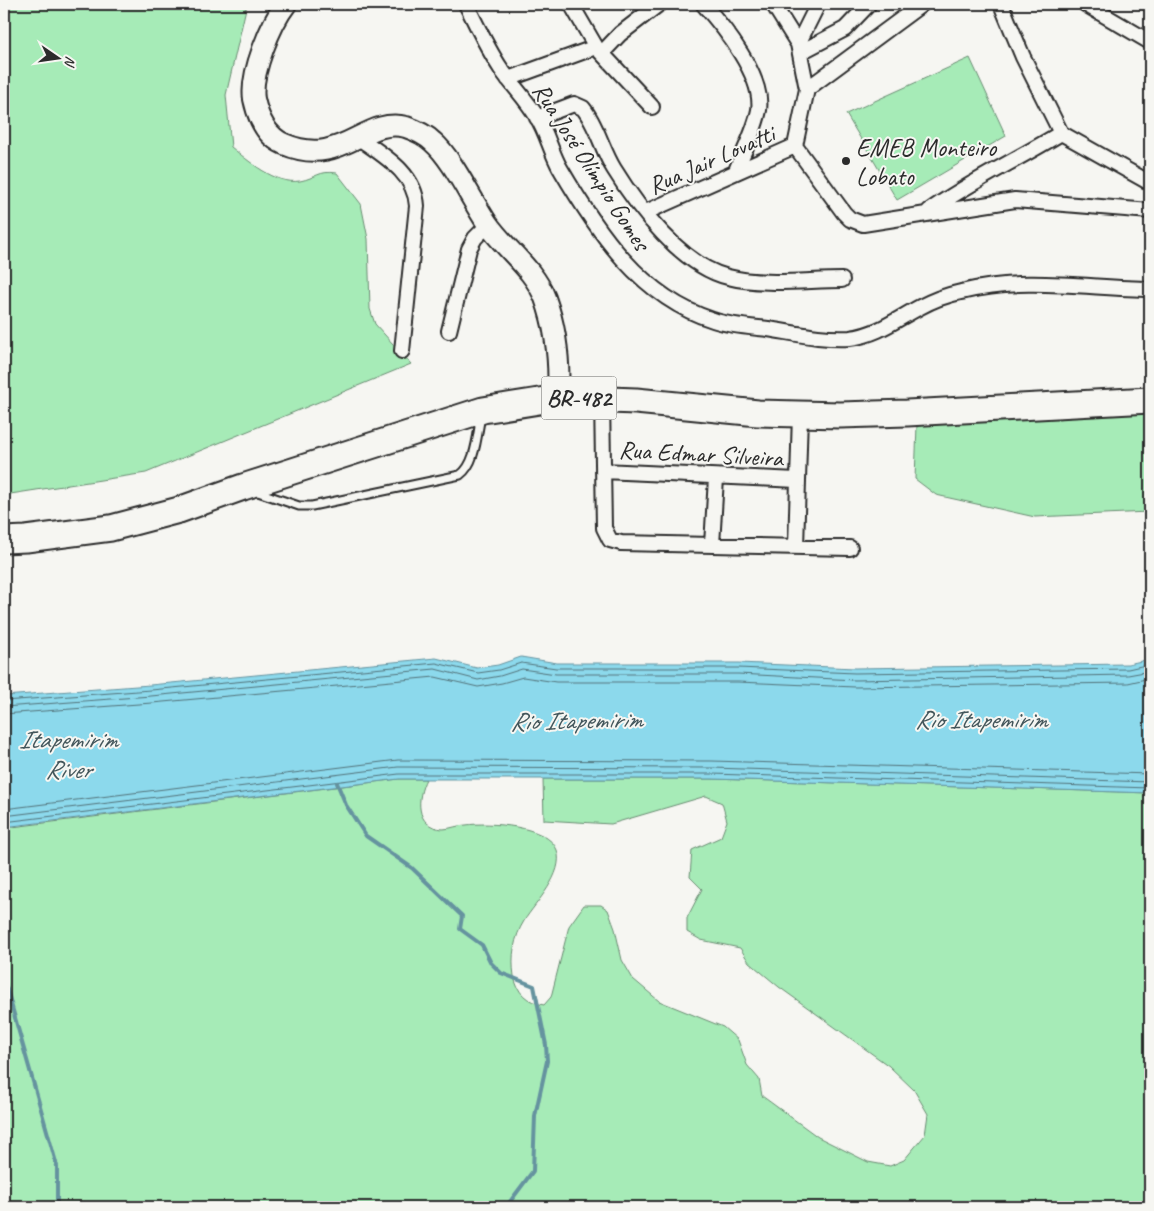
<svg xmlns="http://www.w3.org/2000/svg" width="1154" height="1211" font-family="Caveat,sans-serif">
  <rect width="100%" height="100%" fill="#f6f6f2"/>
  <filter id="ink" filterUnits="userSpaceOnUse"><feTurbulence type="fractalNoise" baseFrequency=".02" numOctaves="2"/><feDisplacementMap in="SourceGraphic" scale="10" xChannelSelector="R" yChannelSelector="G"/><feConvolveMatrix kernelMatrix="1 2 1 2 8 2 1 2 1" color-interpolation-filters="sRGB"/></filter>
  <g filter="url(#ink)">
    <path fill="#a6ebb7" stroke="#688b71" d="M4 4H247L226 95 231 147C249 161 275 185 300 181 316 178 319 170 337 173L361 204 368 239 370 309 375 324 411 364 146 473 4 495Z
      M970 58 1006 136 897 200 846 114Z
      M1150 413V532L1149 512 1035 517 936 495 915 479 917 425Z
      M399 779H426C417 797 414 827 443 829 450 829 458 825 466 825 488 822 548 825 557 850 565 874 535 903 524 921 514 937 511 957 514 976 517 993 527 1002 544 1005L551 997 569 926 584 905H601L608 910 615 929 622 960 633 979 659 1001 723 1027 738 1040 747 1065 759 1079 762 1096 818 1137 868 1162 890 1166 904 1160 925 1135 928 1114 914 1090 889 1066 779 987 749 962 740 948 701 940 687 932V918L702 889 690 877 692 850 721 837 727 821 722 803 706 796 611 824 544 820 543 779H712L1150 793V1207H4V828Z"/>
    <path fill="#8cd9ec" stroke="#65939f" d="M521 657 557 663H739L855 668 1128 664 1150 659V793L712 779H399L4 827V696L150 685 436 658 477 668 498 665Z"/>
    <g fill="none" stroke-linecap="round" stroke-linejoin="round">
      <path stroke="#527178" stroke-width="1" d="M4 701 151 690 436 663 478 673 499 670 521 663 556 668H738L855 673 1128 669 1150 664
        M4 707 151 696 435 669 478 680 500 676 522 669 556 674H738L855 680 1128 675 1150 671
        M4 714 152 703 435 677 478 687 502 683 523 677 556 682H738L855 687 1128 683 1150 678
        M4 809 398 760 712 761 1150 774
        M4 816 398 767 712 768 1150 782
        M4 822 399 774H712L1150 788"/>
      <path stroke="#65939f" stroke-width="4" d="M337 783 346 805 366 836 412 868 462 916 460 929 482 945 491 963 501 973 534 986 546 1045 547 1061 535 1116 533 1171 506 1207
        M4 941V950
        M4 979 57 1166V1207"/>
      <g stroke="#2b2b2b" stroke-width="11">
        <path id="lane" d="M255 491 299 506H312L460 475C476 464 477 434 481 416"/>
      </g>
      <g stroke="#2b2b2b" stroke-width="18">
        <path id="street" d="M466 4C477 26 487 48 501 69 512 85 527 100 537 117 547 133 551 152 560 168 596 230 641 298 713 320 731 326 750 327 768 329 794 333 823 340 850 338 877 335 897 319 920 307 933 300 947 295 961 292 1023 276 1087 288 1150 289
          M571 4 596 47 652 107
          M703 4C724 27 764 77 759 110 755 131 743 152 736 171
          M773 4 798 44 807 89 795 146 844 213 850 219 863 224 1015 200 1150 211
          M1001 4 1023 57 1061 133 1150 183
          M1085 4 1150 42
          M798 44 818 4
          M801 52 845 29 869 4
          M602 53 620 34 659 4
          M508 79 596 47
          M807 89 922 4
          M537 118 574 104 583 108C597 125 602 150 614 169 638 208 682 266 728 277 762 286 807 280 842 280
          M359 138C384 156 415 173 417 206L402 351
          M929 211C971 181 1017 160 1061 133
          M646 212 795 146
          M449 331 469 249 475 238 488 225
          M602 399 604 528 610 540 621 543 850 548
          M603 471 797 480
          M712 545 716 478
          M796 547 800 414"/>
      </g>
      <g stroke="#2b2b2b" stroke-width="24">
        <path id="secondary" d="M286 4C271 23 250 74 254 99 258 118 266 136 284 144 342 169 364 116 406 127 415 130 426 135 433 142 452 158 472 201 487 223 504 248 534 269 545 298 557 331 560 363 558 398"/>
      </g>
      <g stroke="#2b2b2b" stroke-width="29">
        <path id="highway" d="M4 540 26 539 111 528 179 510 243 487 483 410 558 398 636 401 758 413 840 415 907 413 1150 400"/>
      </g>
      <use href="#lane" stroke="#f6f6f2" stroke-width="7"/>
      <use href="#street" stroke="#f6f6f2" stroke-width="14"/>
      <use href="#secondary" stroke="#f6f6f2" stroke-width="20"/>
      <use href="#highway" stroke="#f6f6f2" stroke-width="25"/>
    </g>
  </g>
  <circle fill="#2b2b2b" stroke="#f6f6f2" stroke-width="2" cx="846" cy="161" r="5"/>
  <g text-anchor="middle" stroke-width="4" stroke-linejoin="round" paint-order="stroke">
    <rect fill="#f6f6f2" stroke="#686867" stroke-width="1" x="541.5" y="376.5" width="75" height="43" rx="4"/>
    <g font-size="24" font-weight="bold" fill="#2b2b2b">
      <text x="579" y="406">BR-482</text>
    </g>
    <g font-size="25" fill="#2b2b2b" stroke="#f6f6f2" text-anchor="start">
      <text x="856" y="156">EMEB Monteiro<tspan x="856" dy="29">Lobato</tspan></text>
    </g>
    <g font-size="25" fill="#2b2b2b" stroke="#f6f6f2">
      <text transform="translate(711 159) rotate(-24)" y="9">Rua Jair Lovatti</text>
      <text transform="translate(592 166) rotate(57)" y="9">Rua José Olímpio Gomes</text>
      <text transform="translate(701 453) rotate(3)" y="9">Rua Edmar Silveira</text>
    </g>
    <g font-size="26" font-style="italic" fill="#43565b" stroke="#f6f6f2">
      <text x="981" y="728">Rio Itapemirim</text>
      <text transform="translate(576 720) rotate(-1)" y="9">Rio Itapemirim</text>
      <text x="68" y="748">Itapemirim<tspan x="68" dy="30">River</tspan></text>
    </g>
  </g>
  <rect width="1154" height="1211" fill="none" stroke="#f6f6f2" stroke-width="20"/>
  <rect x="10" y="10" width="1134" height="1191" fill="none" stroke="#2b2b2b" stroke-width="2" filter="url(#ink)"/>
  <g transform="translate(58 58) rotate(103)" stroke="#f6f6f2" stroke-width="4" paint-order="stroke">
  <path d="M0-4L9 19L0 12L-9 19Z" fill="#2b2b2b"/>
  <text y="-8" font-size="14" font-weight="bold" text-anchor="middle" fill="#2b2b2b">N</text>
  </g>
</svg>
